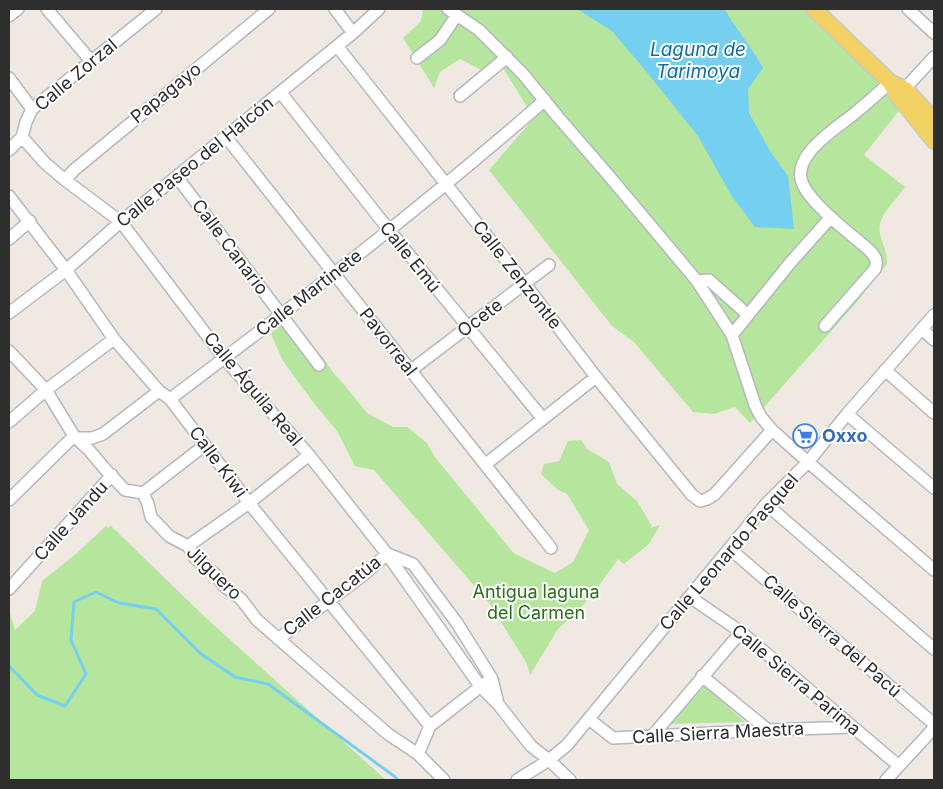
<svg xmlns="http://www.w3.org/2000/svg" width="943" height="789" font-family="Inter,sans-serif">
  <rect width="100%" height="100%" fill="#efe9e1"/>
  <path fill="#b6e59e" d="M423 9H808L905 103 864 155 905 187C896 201 876 216 880 234 883 246 887 251 887 264L856 303 750 423 735 407 714 414 693 412 634 342 612 326 489 170 534 118 503 68 486 72 460 59 440 72 434 88 403 38 421 21Z
    M280 321 299 330 324 359 334 374 342 382 367 413 393 427H407L427 443 434 456 511 550 515 554 555 573 573 562 589 530 567 494 558 490 541 474 544 464 559 461 568 441 581 440 587 449 609 462 617 484 637 501 652 526 650 528 660 525 649 544 624 564 618 559 595 591 577 612 558 629 530 675 527 664 490 604 374 470 355 466 337 431 313 402 283 361 271 334Z
    M106 526 108 528 111 526 207 619 386 780H9V610L15 630 35 611 42 581 77 553Z
    M705 686 745 722 668 724Z"/>
  <path fill="#75cff0" d="M577 9H724L725 10C737 30 752 48 763 68L748 89 749 113 770 151 788 176 794 229 755 227 731 195 698 136 645 70 612 31Z"/>
  <g fill="none" stroke-linecap="round" stroke-linejoin="round">
    <path stroke="#75cff0" stroke-width="3" d="M9 666 37 695 65 706 86 674 71 640 74 602 96 592 119 603 156 609 201 654 235 677 268 684 394 776 398 780"/>
    <g stroke="#b4b7c1" stroke-width="14">
      <path id="minor" d="M47 9 91 61
        M335 9 353 33
        M448 9 479 30 523 74 558 117 610 177 697 281 732 335 755 405 761 417 772 430 808 462 934 570
        M908 9 934 33
        M9 16 18 9
        M337 46 525 284 596 377 692 495 700 501 707 499 715 494 772 430
        M417 58 440 40 457 15
        M9 78 32 109
        M281 93 389 230 543 419
        M900 94 934 57
        M460 96 507 57
        M22 137 45 163 65 180 121 222 224 358 309 455 387 554 480 686 498 704 531 746 549 760 570 780
        M226 137 551 548
        M9 150 22 137 26 122 32 109 156 9
        M177 177 319 365
        M65 180 74 170 269 9
        M9 196 66 270 114 339 159 391 170 399 249 503 430 726
        M9 239 30 221
        M697 281 709 280 747 314
        M9 313 66 270 117 225 353 33 379 9
        M825 326 875 269C878 260 875 256 869 250 851 234 814 207 803 185 789 156 837 128 855 113 867 103 879 93 890 82
        M922 329 934 340
        M732 335 790 263 831 217
        M9 351 46 390 74 436 89 450 105 469 125 490 143 493 148 504 151 517 169 536 188 546 195 558 215 574 223 585 241 599 257 620 388 734 418 754 444 780
        M885 370 934 413
        M410 371 549 265
        M170 399C298 303 425 205 545 100
        M847 414 934 488
        M9 422 46 390 114 339
        M77 438H92L103 434 159 391
        M486 464 596 377
        M143 493 205 445
        M9 500 74 436
        M766 504 934 649
        M188 546 249 503 309 455
        M730 549 934 724
        M388 554 413 564 457 623 492 679 498 704
        M9 589 112 475
        M690 597 741 632 899 766
        M278 639 362 576 387 554
        M702 676 768 730
        M589 719 613 738 768 730 853 727
        M653 735 741 632
        M418 754 430 726 485 683
        M517 780 549 760 567 745 766 504 808 462 847 414 934 315
        M886 780 934 728"/>
    </g>
    <g stroke="#c9c9c9" stroke-width="18">
      <path id="major" d="M814 9 890 82 898 96 934 141
        M894 84 905 89 934 120"/>
    </g>
    <use href="#minor" stroke="#fff" stroke-width="11"/>
    <use href="#major" stroke="#f2d163" stroke-width="15"/>
  </g>
  <defs>
    <g id="supermarket-ring" transform="scale(1.25)"><circle r="9.5" fill="#fff" stroke="#3f7fe0" stroke-width="1.5"/><path d="M-6-5.5h2.5l.6 2H6L4.5 2H-2.5L-4.4-4H-6ZM-1.5 3.2a1.3 1.3 0 1 0 .1 0ZM3 3.2a1.3 1.3 0 1 0 .1 0Z" fill="#3f7fe0"/></g>
  </defs>
  <g fill-rule="evenodd">
    <use href="#supermarket-ring" x="805" y="436"/>
  </g>
  <g text-anchor="middle" stroke-width="4" stroke-linejoin="round" paint-order="stroke">
    <g font-size="18" fill="#2e2e2e" stroke="#fff">
      <text transform="translate(76 75) rotate(-40)" y="6">Calle Zorzal</text>
      <text transform="translate(166 93) rotate(-39)" y="6">Papagayo</text>
      <text transform="translate(195 162) rotate(-39)" y="6">Calle Paseo del Halcón</text>
      <text transform="translate(230 247) rotate(53)" y="6">Calle Canario</text>
      <text transform="translate(410 257) rotate(51)" y="6">Calle Emú</text>
      <text transform="translate(517 275) rotate(52)" y="6">Calle Zenzontle</text>
      <text transform="translate(309 293) rotate(-38)" y="6">Calle Martinete</text>
      <text transform="translate(480 318) rotate(-37)" y="6">Ocete</text>
      <text transform="translate(388 342) rotate(52)" y="6">Pavorreal</text>
      <text transform="translate(253 389) rotate(50)" y="6">Calle Águila Real</text>
      <text transform="translate(218 462) rotate(53)" y="6">Calle Kiwi</text>
      <text transform="translate(71 521) rotate(-48)" y="6">Calle Jandu</text>
      <text transform="translate(729 552) rotate(-49)" y="6">Calle Leonardo Pasquel</text>
      <text transform="translate(214 573) rotate(44)" y="6">Jilguero</text>
      <text transform="translate(332 596) rotate(-38)" y="6">Calle Cacatúa</text>
      <text transform="translate(832 636) rotate(41)" y="6">Calle Sierra del Pacú</text>
      <text transform="translate(796 680) rotate(40)" y="6">Calle Sierra Parima</text>
      <text transform="translate(718 733) rotate(-3)" y="6">Calle Sierra Maestra</text>
    </g>
    <g font-size="18" font-weight="bold" fill="#366cbe" stroke="#fff" text-anchor="start">
      <text x="822" y="442">Oxxo</text>
    </g>
    <g font-size="18" fill="#2c6e1b" stroke="#fff">
      <text x="536" y="598">Antigua laguna<tspan x="536" dy="21">del Carmen</tspan></text>
    </g>
    <g font-size="19" font-style="italic" fill="#0d6fa3" stroke="#fff">
      <text x="698" y="56">Laguna de<tspan x="698" dy="22">Tarimoya</tspan></text>
    </g>
  </g>
  <rect width="943" height="789" fill="none" stroke="#2e2e2e" stroke-width="20"/>
</svg>
